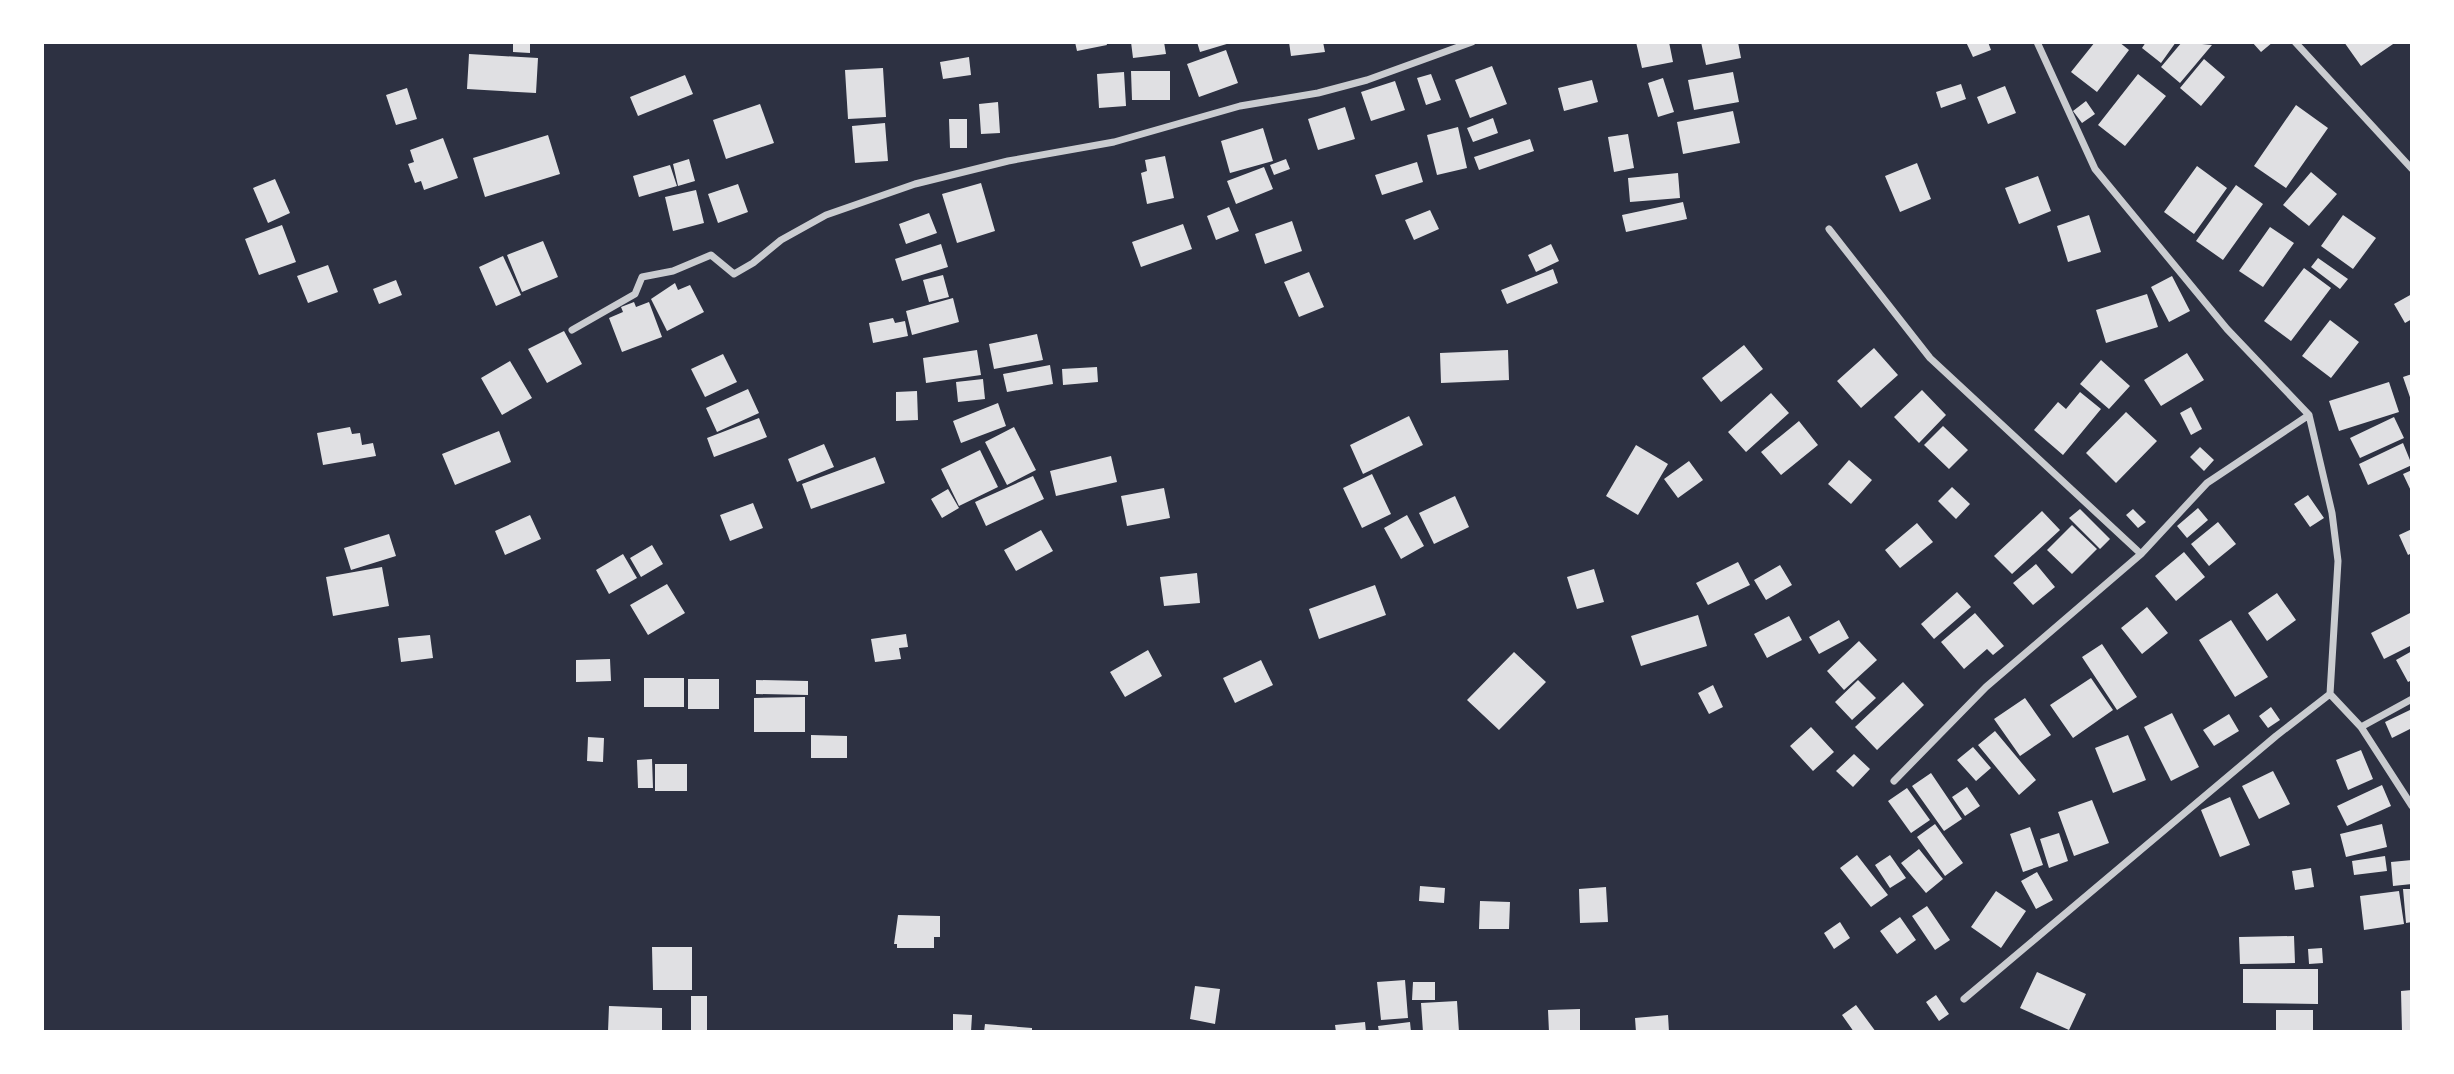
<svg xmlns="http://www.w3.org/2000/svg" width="2454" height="1074" font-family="Raleway,sans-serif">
  <rect width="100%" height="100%" fill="#2d3142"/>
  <path fill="#e0e0e3" d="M513 42H530V53L513 52Z
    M1075 42H1106L1107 45 1077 51Z
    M1131 42H1164L1166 54 1133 58Z
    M1197 42H1230V43L1200 52Z
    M1289 42H1323L1325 52 1291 56Z
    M1636 42H1669L1673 62 1642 68Z
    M1701 42H1738L1741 58 1706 65Z
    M1966 42H1988L1991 50 1973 57Z
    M2095 42H2119L2129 50 2097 92 2071 72Z
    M2146 42H2176L2161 63 2142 48Z
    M2182 42 2212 45 2180 83 2161 67Z
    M2252 42H2273L2261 52Z
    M2344 42H2396L2361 66Z
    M1226 50 1238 83 1199 97 1187 64Z
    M469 54 538 58 536 93 467 89Z
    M969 57 971 75 943 79 940 62Z
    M2204 59 2225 77 2201 106 2180 88Z
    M1492 66 1507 104 1470 118 1455 80Z
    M883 68 886 117 848 119 845 70Z
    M1131 71H1170V100H1132Z
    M1124 72 1126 106 1099 108 1097 74Z
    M1733 72 1739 102 1694 110 1688 80Z
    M1431 74 1441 100 1426 105 1417 78Z
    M2138 74 2166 96 2125 146 2098 125Z
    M685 75 693 94 638 116 630 97Z
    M1663 78 1674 112 1658 117 1648 83Z
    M1592 80 1598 102 1564 111 1558 88Z
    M1395 81 1405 110 1371 121 1361 92Z
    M1961 84 1966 99 1941 108 1936 92Z
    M2005 86 2016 113 1988 124 1977 97Z
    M407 88 417 119 396 125 386 95Z
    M2086 101 2095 114 2082 123 2073 111Z
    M998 102 1000 133 981 134 979 104Z
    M760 104 774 143 726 159 713 120Z
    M2296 105 2328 128 2286 188 2254 166Z
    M1345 107 1355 139 1318 150 1308 119Z
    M1733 111 1740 143 1683 154 1677 122Z
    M1493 118 1498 133 1473 142 1467 128Z
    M949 119H967V148H950Z
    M885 123 888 161 855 163 852 126Z
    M1458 127 1467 168 1437 175 1427 135Z
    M1263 128 1273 161 1230 173 1221 141Z
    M1628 134 1634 168 1614 172 1608 137Z
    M548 135 560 174 485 197 473 158Z
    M443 138 458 178 424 190 421 181 415 183 408 164 414 162 410 150Z
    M1530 139 1534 151 1479 170 1474 157Z
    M1165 156 1174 198 1147 204 1141 173 1147 171 1145 160Z
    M689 159 695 181 678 186 673 164Z
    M1286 159 1290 169 1274 175 1270 165Z
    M1417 162 1423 182 1382 195 1375 175Z
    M1917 163 1931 199 1900 212 1885 176Z
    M670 165 677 186 639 197 633 176Z
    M2197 166 2227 188 2194 234 2164 212Z
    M1264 167 1273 189 1236 204 1227 181Z
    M2311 172 2337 194 2309 226 2283 205Z
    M1678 173 1680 198 1630 202 1628 178Z
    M2038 176 2051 211 2019 224 2005 188Z
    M275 179 290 213 268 223 253 188Z
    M981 183 995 231 957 243 942 194Z
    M738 184 748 212 718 223 708 194Z
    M2236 185 2263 204 2223 260 2196 241Z
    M696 190 704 223 673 231 665 197Z
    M1683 202 1687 219 1626 232 1622 215Z
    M1229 207 1239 231 1216 240 1207 216Z
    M1430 210 1439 229 1414 240 1405 220Z
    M929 213 937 233 906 244 899 224Z
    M2089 215 2101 252 2068 262 2057 226Z
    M2343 215 2376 238 2353 269 2321 246Z
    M1292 221 1302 251 1265 264 1255 234Z
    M1183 224 1192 249 1141 267 1132 242Z
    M282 225 296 262 259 275 245 239Z
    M2270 227 2294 243 2263 287 2239 271Z
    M543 241 558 277 522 292 507 255Z
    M941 244 948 267 902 281 895 259Z
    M1551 244 1559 261 1536 272 1528 255Z
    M503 256 521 295 496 306 479 267Z
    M2318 258 2348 279 2340 289 2311 267Z
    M328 265 338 292 308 303 297 276Z
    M2304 268 2331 288 2291 341 2264 321Z
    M1553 269 1558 283 1507 304 1501 290Z
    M1309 272 1324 307 1299 317 1284 282Z
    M943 275 949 297 929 302 923 280Z
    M2172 276 2190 311 2169 322 2151 287Z
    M396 280 402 295 379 304 373 289Z
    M675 283 678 290 690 285 704 312 667 331 651 299Z
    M2147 294 2158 327 2106 343 2096 310Z
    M2412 294V319L2405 323 2394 304Z
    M953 298 959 322 912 335 906 311Z
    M634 302 636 307 649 302 662 337 622 352 609 318 623 312 621 307Z
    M893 318 895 323 905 321 908 336 873 343 869 323Z
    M2330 320 2359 342 2331 378 2302 356Z
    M564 331 582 364 547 383 528 349Z
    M1037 334 1043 360 994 369 989 344Z
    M1744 345 1763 369 1721 402 1702 378Z
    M1874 348 1898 375 1861 408 1837 381Z
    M977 350 981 375 926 383 923 358Z
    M1508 350 1509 380 1441 383 1440 353Z
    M2187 353 2204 380 2161 406 2144 380Z
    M723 354 737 382 705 397 691 369Z
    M2101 360 2130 386 2109 409 2080 384Z
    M510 361 532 398 502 415 481 378Z
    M1050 365 1053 384 1007 392 1003 374Z
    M1097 367 1098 382 1063 385 1062 369Z
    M2412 374V403L2403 377Z
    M983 379 985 399 958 402 956 382Z
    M2389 382 2399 412 2339 431 2329 401Z
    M748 389 759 413 717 432 706 408Z
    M1922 390 1946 415 1919 443 1894 417Z
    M917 391 918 420 896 421V392Z
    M2080 392 2101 409 2063 455 2034 430 2058 402 2066 409Z
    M1771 393 1789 413 1746 452 1728 432Z
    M998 403 1006 426 961 443 953 421Z
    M2191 407 2202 429 2191 435 2180 413Z
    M2126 412 2157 441 2116 483 2086 453Z
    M1409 416 1423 445 1363 474 1350 445Z
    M2394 417 2404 438 2360 458 2350 438Z
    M759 418 767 437 714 457 707 438Z
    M1799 421 1818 445 1781 475 1761 452Z
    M1943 426 1968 450 1949 469 1924 445Z
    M350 427 352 434 360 433 362 445 373 443 376 456 323 465 317 433Z
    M1014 427 1036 470 1007 485 985 442Z
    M499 431 511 462 455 485 442 454Z
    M2403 443 2412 465 2368 485 2359 464Z
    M824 444 834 467 797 482 788 459Z
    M1636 445 1668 464 1638 515 1606 496Z
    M2200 447 2214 460 2204 471 2190 457Z
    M980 450 998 487 959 506 941 469Z
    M1111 456 1117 482 1056 496 1050 471Z
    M875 457 885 483 811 509 802 484Z
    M1849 460 1872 480 1851 504 1828 484Z
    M1689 461 1703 480 1678 498 1664 479Z
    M2412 470V493L2403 474Z
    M1372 474 1391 514 1362 528 1343 488Z
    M1033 476 1044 499 986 526 975 502Z
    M1952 487 1970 504 1956 519 1938 501Z
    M1164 488 1170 518 1127 526 1121 496Z
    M948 489 959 508 942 518 931 499Z
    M2308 495 2324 518 2310 527 2294 504Z
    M1455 496 1469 527 1434 544 1419 513Z
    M753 503 763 528 730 541 720 515Z
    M2198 508 2208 520 2187 538 2177 526Z
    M2080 509 2110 539 2100 549 2069 518Z
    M2133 509 2146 522 2138 528 2126 515Z
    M2042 511 2060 530 2012 574 1994 556Z
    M530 515 541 539 505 555 495 531Z
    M1407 515 1424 546 1401 559 1384 528Z
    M2218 522 2236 544 2209 566 2191 544Z
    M1917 523 1933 542 1900 568 1885 550Z
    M2072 525 2097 549 2072 574 2047 550Z
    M2412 529V553L2408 555 2399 535Z
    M1041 530 1053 551 1016 571 1004 550Z
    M389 534 396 556 351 570 344 548Z
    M652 545 663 564 641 577 630 558Z
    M2184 552 2205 577 2176 601 2155 576Z
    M623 554 637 578 609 594 596 570Z
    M1738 562 1750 585 1708 605 1696 583Z
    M2036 564 2055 587 2033 605 2013 583Z
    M1780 565 1792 585 1766 600 1754 580Z
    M382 567 389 606 333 616 326 577Z
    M1594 569 1604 602 1577 609 1567 577Z
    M1197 573 1200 603 1164 606 1160 577Z
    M667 584 685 613 648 635 630 605Z
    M1375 585 1386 615 1319 639 1309 609Z
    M1957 592 1971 607 1934 639 1921 624Z
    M2277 593 2296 620 2267 641 2248 613Z
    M2147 607 2168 633 2142 654 2121 628Z
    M2412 612V645L2384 659 2371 633Z
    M1975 613 2004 646 1993 655 1987 649 1964 669 1941 642Z
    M1698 615 1707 646 1641 666 1631 636Z
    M1789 616 1802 640 1767 658 1754 634Z
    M1839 620 1849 638 1819 654 1809 637Z
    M2231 620 2268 677 2235 697 2199 640Z
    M906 634 908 647 899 648 901 659 875 662 871 639Z
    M430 635 433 658 401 662 398 638Z
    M1859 641 1877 660 1844 690 1827 671Z
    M2102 644 2137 697 2117 710 2082 657Z
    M1148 650 1162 676 1125 697 1110 672Z
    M2412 651V680L2408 682 2396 660Z
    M1514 652 1546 682 1499 730 1467 700Z
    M610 659 611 681 576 682V660Z
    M1261 660 1273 685 1235 703 1223 678Z
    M644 678H684V707H644Z
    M2091 678 2113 710 2073 738 2050 705Z
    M688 679H719V709H688Z
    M756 680 808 681V695L756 694Z
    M1858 680 1876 698 1852 720 1835 702Z
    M1903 682 1924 705 1877 750 1855 727Z
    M1713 685 1723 707 1709 714 1698 693Z
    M805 697V732H754V698Z
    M2025 698 2051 735 2020 756 1994 719Z
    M2271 707 2280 720 2268 728 2259 716Z
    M2412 709V728L2392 738 2385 722Z
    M2172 713 2199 767 2171 781 2144 727Z
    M2229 714 2239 731 2214 746 2203 730Z
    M1811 727 1834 752 1813 771 1790 746Z
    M1995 731 2036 780 2019 795 1978 745Z
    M811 735 847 736V758H811Z
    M2128 735 2146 780 2113 793 2095 748Z
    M588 737 604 738 603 762 587 761Z
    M1973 747 1991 768 1976 781 1957 760Z
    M2361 750 2373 779 2348 790 2336 760Z
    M1854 754 1870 769 1853 787 1836 771Z
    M652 759 653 788H638L637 760Z
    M655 764H687V791H655Z
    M2273 771 2290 804 2259 819 2242 786Z
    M1931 773 1962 819 1944 831 1912 786Z
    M2382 785 2391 806 2347 826 2337 806Z
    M1967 787 1980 806 1965 816 1952 797Z
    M1907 788 1930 820 1911 833 1888 801Z
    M2230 797 2250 845 2220 857 2201 810Z
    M2092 800 2109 843 2074 856 2058 812Z
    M1935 824 1963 863 1945 876 1917 837Z
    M2382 824 2387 847 2346 857 2340 834Z
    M2030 827 2043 865 2023 872 2010 834Z
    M2059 833 2068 861 2049 868 2040 839Z
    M1919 849 1943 879 1926 893 1901 863Z
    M1857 855 1888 895 1871 907 1840 868Z
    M1890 855 1906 878 1890 888 1875 865Z
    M2385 856 2387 871 2354 875 2352 861Z
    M2412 860V884L2393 886 2391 862Z
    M2311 868 2314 887 2295 890 2292 871Z
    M2037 872 2053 900 2036 909 2021 881Z
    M1420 886 1445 888 1444 903 1419 901Z
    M1606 887 1608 922 1580 923 1579 889Z
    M2403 889H2412V922L2406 923Z
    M1996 891 2026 911 2001 948 1971 927Z
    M2399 891 2404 924 2364 930 2360 896Z
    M1480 901 1510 902 1509 929H1479Z
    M1927 906 1950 940 1935 950 1912 916Z
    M898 915 940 916V937H934V948H897V944H894Z
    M1900 917 1916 940 1897 954 1880 931Z
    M1840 922 1850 938 1834 949 1824 933Z
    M2294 936 2295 963 2240 964 2239 937Z
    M652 947H692V990H653Z
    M2322 948 2323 963 2309 964 2308 949Z
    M2243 969H2318V1004L2243 1003Z
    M2037 972 2086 994 2069 1030 2020 1008Z
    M1405 980 1408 1018 1381 1020 1377 982Z
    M1413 982H1435V1000H1412Z
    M1195 986 1220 989 1215 1024 1190 1019Z
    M2412 990V1032H2402L2401 991Z
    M1936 995 1949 1014 1939 1021 1926 1002Z
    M691 996H707V1032H691Z
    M1457 1001 1459 1032H1423L1421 1003Z
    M1856 1005 1876 1032H1854L1842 1015Z
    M609 1006 662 1008V1032H608Z
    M1580 1009V1032H1549L1548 1010Z
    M2276 1010H2313V1032H2276Z
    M953 1014 972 1015 971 1032H953Z
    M1668 1015 1669 1032H1636L1635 1018Z
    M1365 1022 1366 1032H1336L1335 1025Z
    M1410 1022 1411 1032H1379L1378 1026Z
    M985 1024 1032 1028V1032H984Z"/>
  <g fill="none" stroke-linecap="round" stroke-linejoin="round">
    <path stroke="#caccd0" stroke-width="7" d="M2037 42 2095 169 2227 329 2309 415 2332 513 2338 561 2330 694 2361 727 2412 806
      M2295 42 2412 169
      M1829 229 1930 358 2141 554
      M572 330 635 294 642 277 673 271 711 255 734 274 753 263 781 240 826 215 915 184 1008 161 1114 142 1240 106 1318 93 1367 80 1472 42
      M2361 727 2412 699
      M1894 781 1986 687 2141 554 2207 483 2309 415
      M1964 999 2276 736 2330 694"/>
  </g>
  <rect width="2454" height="1074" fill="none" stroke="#ffffff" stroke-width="88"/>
</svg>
